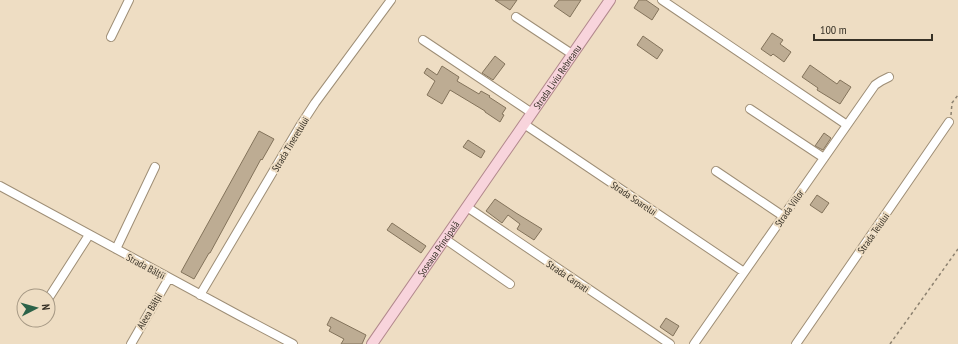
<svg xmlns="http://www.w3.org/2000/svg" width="958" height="344" font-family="'PT Sans Narrow',sans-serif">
  <rect width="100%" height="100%" fill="#eeddc3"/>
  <path fill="#bdac93" stroke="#83735b" d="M495 0H517L510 10Z
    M559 0H581L570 17 554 6Z
    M639 0H646L659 9 652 20 634 8Z
    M772 33 783 40 780 44 791 52 784 62 773 54 771 56 761 49Z
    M643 36 663 50 657 59 637 45Z
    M495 56 505 64 493 80 482 73Z
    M810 65 837 84 840 80 851 87 840 104 817 90 818 88 802 77Z
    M442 66 459 77 457 81 479 94 481 91 490 96 489 97 506 108 502 114 504 115 500 122 485 112V111L450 90 442 104 427 95 435 81 424 73 427 68 437 75Z
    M259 131 274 139 262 160 261 159 210 253H209L194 279 181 272Z
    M824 133 831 138 823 150 815 146Z
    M468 140 485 151 481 158 463 147Z
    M817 195 829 203 822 213 810 205Z
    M495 199 516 213 542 229 534 240 517 229 520 224 508 215 502 223 486 211Z
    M392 223 426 246 421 253 387 230Z
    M331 317 366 335 362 344H341L344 339 329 331 331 327 327 325Z
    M666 318 679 326 673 336 660 327Z"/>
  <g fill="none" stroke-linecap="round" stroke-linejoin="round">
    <g stroke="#9e8e76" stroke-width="10">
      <path id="minor" d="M662 0 847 125
        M516 17 572 54
        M111 37 129 0
        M423 40 532 113
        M750 109 824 158
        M524 124 744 272
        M716 171 783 216
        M0 186 240 316 293 344
        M467 207 670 344
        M445 239 510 284
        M116 249 155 167
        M200 295 300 126 315 103 391 0
        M48 299 89 235
        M131 344 169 278
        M694 344 875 85 881 81 889 77
        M796 344 949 122"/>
    </g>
    <g stroke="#b2898d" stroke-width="12">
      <g id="major">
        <path id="s1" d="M372 344 610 0"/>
      </g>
    </g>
    <path stroke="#8d8270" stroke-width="1.5" stroke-dasharray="3 3" stroke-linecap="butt" d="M951 115 952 103 958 95
      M890 344 958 249"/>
    <use href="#minor" stroke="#fff" stroke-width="8"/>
    <use href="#major" stroke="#f8d4dc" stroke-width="10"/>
  </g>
  <g text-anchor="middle" stroke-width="4" stroke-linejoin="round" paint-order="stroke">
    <g font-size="10" fill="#373126" stroke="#eeddc3">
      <text dy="4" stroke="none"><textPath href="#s1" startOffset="325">Strada Liviu Rebreanu</textPath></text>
      <text transform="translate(290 144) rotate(-59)" y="4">Strada Tineretului</text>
      <text transform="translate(634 198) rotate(34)" y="4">Strada Soarelui</text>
      <text transform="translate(789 208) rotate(-55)" y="4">Strada Viilor</text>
      <text transform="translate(873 233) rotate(-55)" y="4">Strada Teiului</text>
      <text dy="4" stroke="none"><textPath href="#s1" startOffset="116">Șoseaua Principală</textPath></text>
      <text transform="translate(146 266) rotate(28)" y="4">Strada Bălții</text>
      <text transform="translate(568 276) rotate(34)" y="4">Strada Carpati</text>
      <text transform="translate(149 311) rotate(-60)" y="4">Aleea Bălții</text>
    </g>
  </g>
  <g transform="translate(36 308) rotate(84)"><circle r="19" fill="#eeddc3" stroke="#a59884"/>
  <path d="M0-3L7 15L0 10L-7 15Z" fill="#2c6248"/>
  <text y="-6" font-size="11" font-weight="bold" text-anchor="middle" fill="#373126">N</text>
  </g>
  <path d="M814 34v6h118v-6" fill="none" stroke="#373126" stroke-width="2"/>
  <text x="820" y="34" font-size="12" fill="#373126" stroke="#eeddc3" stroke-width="3" paint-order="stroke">100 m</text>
</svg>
